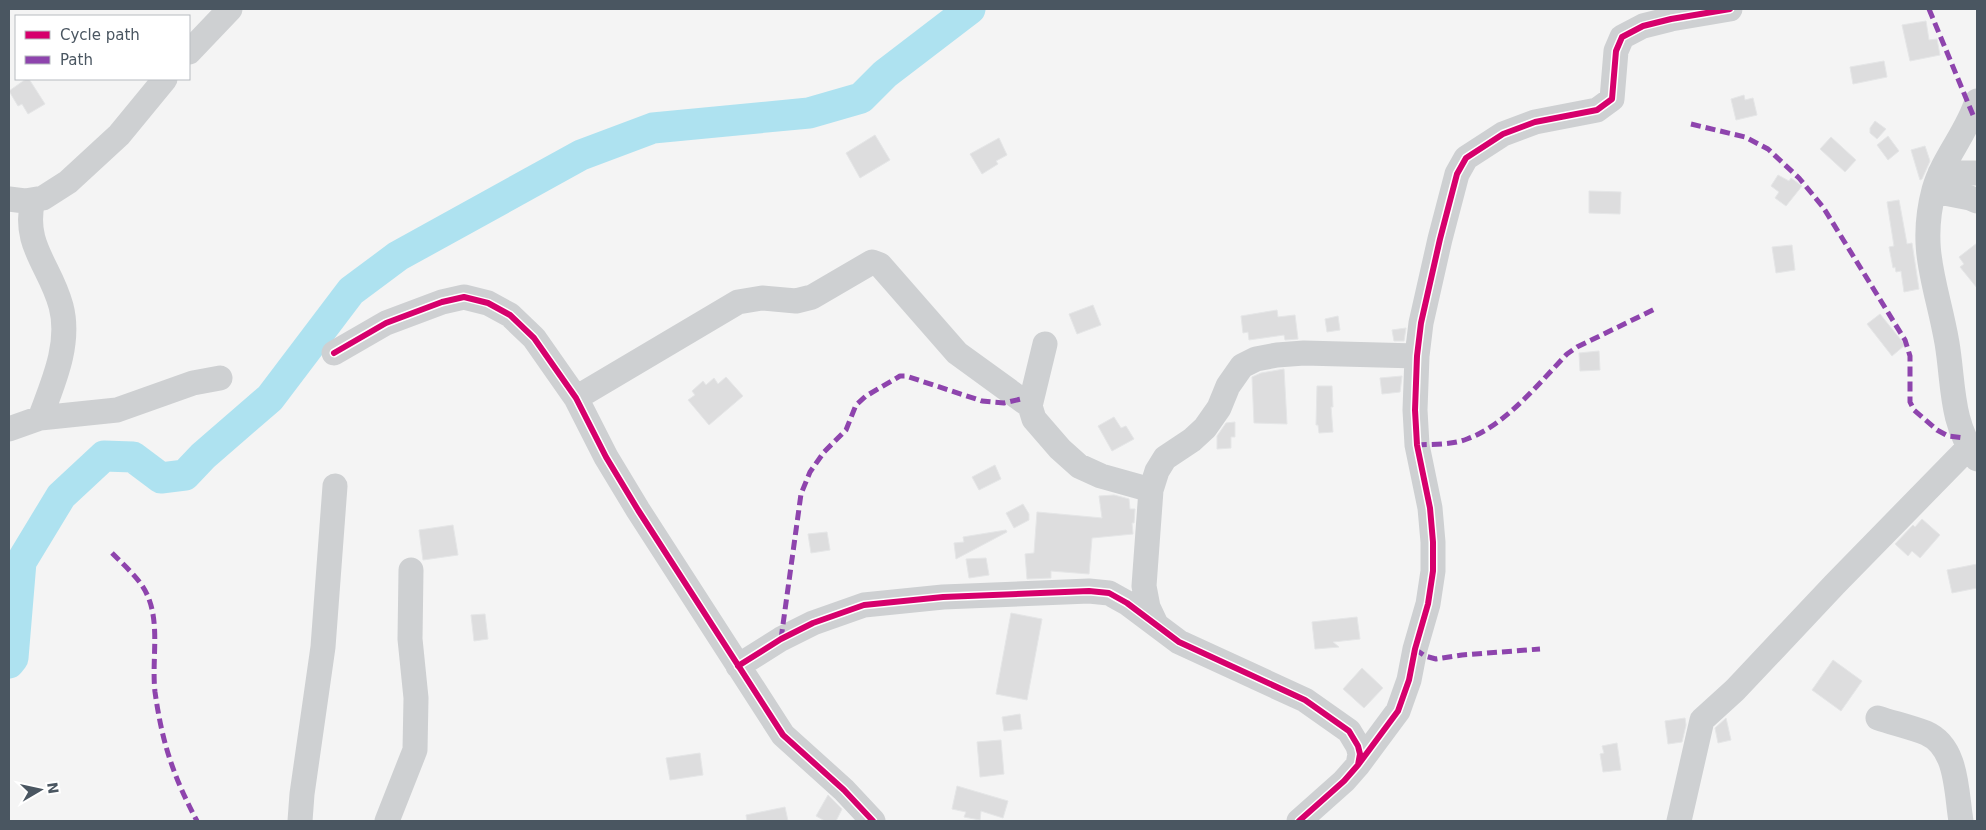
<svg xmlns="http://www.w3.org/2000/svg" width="1986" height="830" font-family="'DejaVu Sans',sans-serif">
  <rect width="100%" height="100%" fill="#f4f4f4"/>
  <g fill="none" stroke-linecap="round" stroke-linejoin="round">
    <path stroke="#aee2f0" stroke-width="31" d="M9 663 13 658 21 562 61 496 104 456 133 457 161 478 185 475 203 456 270 398 351 291 398 256 581 155 653 128 809 113 861 98 885 74 970 9"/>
  </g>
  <path fill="#ddddde" stroke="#e5e6e7" d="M1926 21 1929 40 1937 39 1940 55 1910 61 1902 25Z
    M1884 61 1887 77 1853 84 1850 67Z
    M26 79H29L45 104 28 114 22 104 18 106 9 91Z
    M1744 95 1745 100 1753 98 1757 115 1736 120 1731 99Z
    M1875 121 1886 129 1877 139 1870 133V128Z
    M875 135 890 160 860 178 846 153Z
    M1888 136 1899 151 1888 160 1877 145Z
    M1831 137 1856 160 1845 172 1820 149Z
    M999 138 1007 155 996 161 998 164 982 174 970 154Z
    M1925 146 1930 161 1922 179 1920 180 1911 150Z
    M1778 175 1789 181 1791 178 1802 186 1786 206 1775 198 1779 192 1771 186Z
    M1589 191 1621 192 1620 214 1589 213Z
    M1899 200 1907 244 1912 243 1919 289 1904 292 1901 271 1896 272 1895 267 1893 268 1889 247 1894 246 1887 202Z
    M1977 243V288L1960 267 1964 264 1959 257Z
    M1792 245 1795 270 1776 273 1772 247Z
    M1093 305 1101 325 1077 334 1069 314Z
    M1277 310 1278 317 1295 315 1298 339 1285 340 1284 335 1249 340 1248 332 1243 333 1241 316Z
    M1880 314 1905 345 1892 356 1867 324Z
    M1338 316 1340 330 1327 332 1325 319Z
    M1406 328 1404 341H1394L1392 330Z
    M1599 351 1600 370 1580 371 1579 353Z
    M1284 369 1287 424 1254 423 1252 377 1261 373Z
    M1402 376 1400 392 1382 394 1380 378Z
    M726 377 743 396 709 425 688 400 695 395 692 391 703 381 706 385 714 378 718 384Z
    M1317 386H1332L1333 407H1331L1333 432 1319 433 1318 425H1316Z
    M1114 417 1121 428 1126 426 1134 439 1112 451 1098 426Z
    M1235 422V437H1231V448L1217 449V436L1226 423Z
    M995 465 1001 479 979 490 972 477Z
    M1114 495 1129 499 1130 509H1135L1134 523H1132L1133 534 1092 538 1089 574 1051 571V578L1027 579 1025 554 1034 553 1037 512 1102 518 1099 496Z
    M1023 504 1029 514V520L1014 528 1006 513Z
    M1922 519 1940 535 1920 558 1912 551 1908 556 1895 544 1913 525 1915 527Z
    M453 525 458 555 423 560 419 530Z
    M1006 530 1007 532 956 559 954 543 964 542 963 537Z
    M827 532 830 550 811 553 808 534Z
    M986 558 989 575 969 578 966 559Z
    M1977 564V588L1952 593 1947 570Z
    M1011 613 1042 619 1027 700 996 694Z
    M485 614 488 639 474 641 471 615Z
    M1357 617 1360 639 1333 642 1339 647 1315 649 1312 622Z
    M1833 660 1862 681 1841 711 1812 690Z
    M1362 668 1383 688 1364 708 1343 689Z
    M1020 714 1022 729 1004 731 1002 717Z
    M1685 718 1686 725 1682 742 1668 744 1665 721Z
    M1726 718 1731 740 1718 743 1715 728Z
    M1001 740 1004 774 980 777 977 742Z
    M1617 743 1621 770 1603 772 1600 754 1604 753 1602 746Z
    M700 753 703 775 670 780 666 758Z
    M957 786 1008 801 1003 818 981 811 980 820 964 817 966 812 952 809Z
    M828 795 842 809 836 821H825L816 816Z
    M785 807 788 821H747L746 815Z"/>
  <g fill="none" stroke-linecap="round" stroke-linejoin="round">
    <path stroke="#ced0d2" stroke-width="25" d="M189 52 230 9
      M1977 101C1967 133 1943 158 1934 190 1918 250 1937 285 1947 343 1954 385 1950 422 1977 459
      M1940 173H1977
      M1934 191 1970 198 1977 201
      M9 199 25 201 43 198 68 182 119 135 165 79
      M33 200C22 245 50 265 61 306 71 344 53 383 40 418
      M1045 344 1030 406 1034 419 1060 449 1079 466 1101 476 1151 490
      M334 353 386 323 442 302 464 297 488 303 510 315 534 338 576 398 606 457 638 510 783 735 844 790 873 821
      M576 398 738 302 762 298 796 301 812 297 872 262 880 265 957 353 1030 406
      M9 429 40 418 117 410 193 383 220 378
      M1156 624 1148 607 1144 586 1151 490 1157 471 1165 458 1192 440 1205 428 1219 408 1228 386 1242 366 1256 359 1277 355 1304 353 1417 356
      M738 666 781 639 813 623 864 605 943 597 1089 591 1109 593 1127 603 1179 642 1305 700 1349 731 1358 746 1360 754 1358 765
      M1878 718C1893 723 1910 727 1926 733 1958 747 1956 792 1961 821
      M300 821 302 794 323 647 335 486
      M387 821 415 750 416 698 410 639 411 570
      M1299 821 1344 781 1358 765 1398 711 1409 680 1415 649 1428 604 1433 571V542L1430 508 1417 445 1415 410 1417 356 1421 323 1440 239 1457 174 1466 158 1503 134 1535 122 1597 110 1612 99 1616 51 1622 37 1643 26 1671 19 1730 9
      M1679 821 1702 720 1735 690 1835 584 1969 447"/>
    <path stroke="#8e44ad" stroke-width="5" stroke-dasharray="10 5" stroke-linecap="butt" d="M1929 9 1973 115
      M1691 124 1745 137 1768 149 1799 178 1823 207 1905 340 1910 356V402L1914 410 1937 430 1948 436 1964 438
      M1417 445C1433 444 1452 445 1467 439 1506 425 1539 383 1567 354L1577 347 1655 309
      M112 553C122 563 133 573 141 584 163 615 151 656 155 692 162 742 173 776 197 821
      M781 639 801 494 810 472 824 452 846 430 856 405 866 396 900 376H906L982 401 1004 403 1021 399
      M1415 649 1425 656 1436 659 1462 655 1540 649"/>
    <g stroke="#fff" stroke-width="9">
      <path id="cycleway" d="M334 353 386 323 442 302 464 297 488 303 510 315 534 338 576 398 606 457 638 510 783 735 844 790 873 821
        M738 666 781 639 813 623 864 605 943 597 1089 591 1109 593 1127 603 1179 642 1305 700 1349 731 1358 746 1360 754 1358 765
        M1299 821 1344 781 1358 765 1398 711 1409 680 1415 649 1428 604 1433 571V542L1430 508 1417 445 1415 410 1417 356 1421 323 1440 239 1457 174 1466 158 1503 134 1535 122 1597 110 1612 99 1616 51 1622 37 1643 26 1671 19 1730 9"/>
    </g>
    <use href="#cycleway" stroke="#d6006c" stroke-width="6"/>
  </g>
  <rect width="1986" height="830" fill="none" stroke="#4a5661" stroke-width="20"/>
  <rect x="15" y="15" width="175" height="65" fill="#ffffff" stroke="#b7bbc0"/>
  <rect x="25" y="31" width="25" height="8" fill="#d6006c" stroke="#b7bbc0"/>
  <text x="60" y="40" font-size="15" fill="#4a5661">Cycle path</text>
  <rect x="25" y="56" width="25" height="8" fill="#8e44ad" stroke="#b7bbc0"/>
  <text x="60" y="65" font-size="15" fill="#4a5661">Path</text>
  <g transform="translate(40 790) rotate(81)" stroke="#ffffff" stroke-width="4" paint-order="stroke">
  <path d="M0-4L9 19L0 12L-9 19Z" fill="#4a5661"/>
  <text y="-8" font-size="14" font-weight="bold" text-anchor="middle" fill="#4a5661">N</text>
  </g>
</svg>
